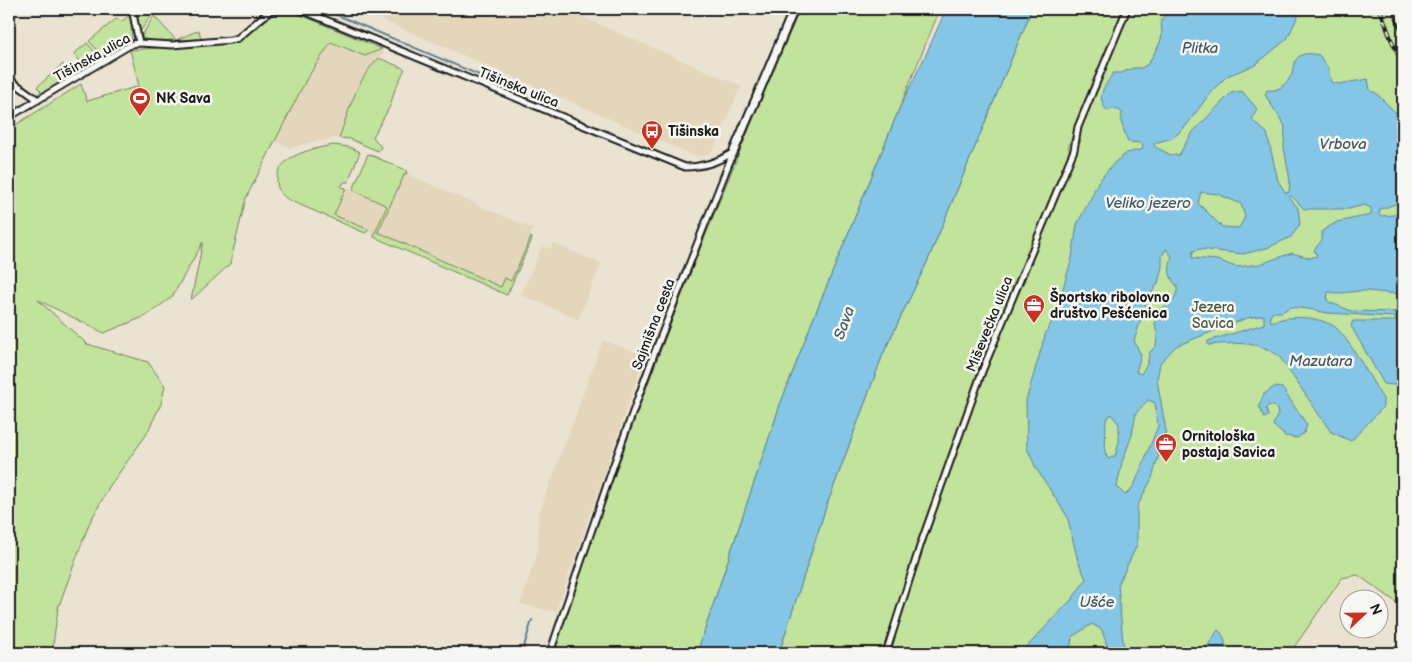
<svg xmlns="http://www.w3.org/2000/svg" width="1412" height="662" font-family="'Balsamiq Sans',sans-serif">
  <rect width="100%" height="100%" fill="#ebe3d2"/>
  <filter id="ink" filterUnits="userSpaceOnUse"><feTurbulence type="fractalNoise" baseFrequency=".02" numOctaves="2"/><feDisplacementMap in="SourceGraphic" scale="10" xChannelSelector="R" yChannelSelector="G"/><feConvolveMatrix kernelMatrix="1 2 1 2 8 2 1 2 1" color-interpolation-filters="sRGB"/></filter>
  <g filter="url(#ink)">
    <path fill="#e3d6bb" d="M357 9H564L741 86 714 149 704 156H695Z
      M331 41 365 56 382 49 384 53 372 64 361 80 339 138 312 142 290 148 275 141 306 80Z
      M405 173 533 229 511 281 502 287 378 232Z
      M346 187 387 206 375 233 334 215Z
      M553 243 601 264 578 319 521 295 542 246 551 249Z
      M603 340 645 356 556 612 520 604 538 551V516Z"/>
    <path fill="#c2e39c" stroke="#6f805c" d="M136 9H147L151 15 140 32Z
      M800 9H940L812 322 780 405 697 653H554C624 434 709 220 800 9Z
      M1032 9H1125L1081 112 1068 148 1070 150 982 363 919 542 883 653H779L825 510 883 354 928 260Z
      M1130 9H1403V607L1358 575 1342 578 1290 653H890L924 544 987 365 1081 140 1078 138 1085 115Z
      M279 10H289L382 49 365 56 331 42 306 80 246 198 230 264 191 300 203 242 172 297 146 316 104 333 38 300 87 344 148 362 165 386 161 404 146 435 109 487 89 524 58 608 52 653H9V129L81 84 87 101 139 86 130 50 233 42 255 29Z
      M130 15 132 38 102 56 89 41 116 19 122 21Z
      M154 16 176 40 199 30 201 39 148 41 141 37Z
      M87 43 100 58 85 67 74 54Z
      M379 58 405 69 395 89 390 106 373 137 381 147 378 151 350 139 339 138C349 111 357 78 379 58Z
      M63 64 70 76 40 95 38 94 41 91 37 87Z
      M333 145 349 147 360 152 348 182H344L341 187 346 188 334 215 369 230 365 233 289 200C282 196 277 190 277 181 276 155 313 149 333 145Z
      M368 154 406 170 407 174 405 173 378 232 501 287 505 278 511 281 531 237 532 239 507 295 374 237V232L375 233 387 206 353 190Z"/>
    <path fill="#85c6e6" stroke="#5b8295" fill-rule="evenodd" d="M946 9H1032L928 260 883 354 825 510 779 653H697L780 405 812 322 900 107 927 52Z
      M1171 9H1295L1298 16 1287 39 1255 65 1227 76 1211 92 1186 126 1173 138 1154 143 1155 147 1171 155H1179L1191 134 1231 93 1242 91 1257 109 1252 120 1267 133 1278 181 1286 193 1289 192 1290 181 1284 148 1285 126 1265 95 1267 90C1278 92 1287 84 1292 74 1293 70 1293 65 1295 62 1299 52 1310 53 1319 55L1328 68 1331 82 1339 84 1368 79 1370 90 1376 93 1403 120V202C1394 203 1388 208 1380 209L1379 215 1382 216 1403 214V292C1389 296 1375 290 1360 291 1349 292 1340 294 1328 292L1327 301 1351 311 1403 312V380L1393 385 1384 384 1351 326 1353 321H1396L1395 317 1328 313 1308 309 1290 307 1282 312H1273L1270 316 1271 322C1290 315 1314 316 1332 325 1346 332 1373 383 1383 399V407L1351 441 1331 432 1279 356C1257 340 1234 343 1208 345V341L1264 324V315L1247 318 1176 346 1160 363 1157 380 1166 431 1152 478 1137 507V545L1118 585 1124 653H1109L1102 630 1092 624 1072 637 1070 653H1021L1073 598 1086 579 1078 561 1067 516 1036 468 1027 448 1026 401 1046 332 1053 320 1058 305 1072 258 1077 224 1091 198 1098 182 1115 162 1127 153 1143 149 1142 143 1128 142 1121 122 1122 113 1119 110 1112 109 1107 111C1095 94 1105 88 1113 73H1121L1133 68H1141L1148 64 1159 45 1162 36 1161 20ZM1201 192 1218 194 1241 204 1245 217 1239 228 1222 227 1198 203ZM1292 196 1304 209H1349L1364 205 1371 208V215L1337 222 1322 231V240L1314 250 1317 256 1310 258 1292 253 1260 264 1236 267 1217 260 1192 258 1193 251 1200 249 1243 254 1267 248 1291 237 1300 224 1298 208 1289 197ZM1166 249 1172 257C1168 269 1168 276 1177 286 1178 298 1171 304 1160 309L1155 323 1157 337 1156 346 1150 352 1147 364 1141 374 1136 372 1141 355 1134 341 1147 300 1158 283 1162 267V256ZM1148 400 1155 403 1158 426 1134 486 1125 495 1117 487 1122 462 1132 435 1136 413ZM1111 414 1119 424V442L1115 456 1108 459 1105 452 1106 420Z
      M1274 387 1282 388 1307 425 1304 433 1297 438 1285 436 1273 425 1278 414 1276 407 1269 405 1266 408 1268 416 1264 418 1259 406 1264 394Z
      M1218 630C1225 636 1227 644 1224 653H1203Z"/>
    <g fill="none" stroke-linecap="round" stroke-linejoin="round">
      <path stroke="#5b8295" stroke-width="2" d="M323 9 522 93
        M255 29C283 3 281 6 315 20
        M522 653 532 620"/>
      <g stroke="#1c1c1c" stroke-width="9">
        <path id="street" d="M132 9 139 43
          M299 9 685 167C702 167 718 162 732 153
          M1396 9 1403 27
          M9 79 38 100
          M9 117 132 44 139 43 172 45 231 40 238 38 272 9
          M550 653 614 464 654 354 733 153
          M886 653 921 543 983 369 1074 150 1078 127 1127 9"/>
      </g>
      <g stroke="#1c1c1c" stroke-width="11">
        <path id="secondary" d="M733 153 794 9"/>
      </g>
      <use href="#street" stroke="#f6f6f2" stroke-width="5"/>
      <use href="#secondary" stroke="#f6f6f2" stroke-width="7"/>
      <g stroke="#1c1c1c" stroke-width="4">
        <path id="rail" d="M1380 9 1391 39 1403 65"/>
      </g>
      <use href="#rail" stroke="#f6f6f2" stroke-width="2" stroke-dasharray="5.5" stroke-linecap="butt"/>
    </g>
  </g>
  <defs>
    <g id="stadium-pin" transform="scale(1.125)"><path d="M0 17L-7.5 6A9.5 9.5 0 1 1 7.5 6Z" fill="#c8321e" stroke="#f6f6f2"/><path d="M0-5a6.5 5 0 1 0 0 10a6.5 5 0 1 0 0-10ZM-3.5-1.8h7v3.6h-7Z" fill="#fff"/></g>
    <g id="bus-pin" transform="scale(1.125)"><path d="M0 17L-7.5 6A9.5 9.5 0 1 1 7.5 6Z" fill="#c8321e" stroke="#f6f6f2"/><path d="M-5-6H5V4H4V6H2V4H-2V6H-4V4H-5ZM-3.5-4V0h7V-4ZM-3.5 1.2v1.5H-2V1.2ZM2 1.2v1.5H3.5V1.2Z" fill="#fff"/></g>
    <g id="office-pin" transform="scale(1.125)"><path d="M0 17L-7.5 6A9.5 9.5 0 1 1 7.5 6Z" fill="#c8321e" stroke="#f6f6f2"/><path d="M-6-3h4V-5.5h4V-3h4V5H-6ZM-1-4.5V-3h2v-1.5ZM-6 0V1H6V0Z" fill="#fff"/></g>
  </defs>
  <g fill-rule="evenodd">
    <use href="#stadium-pin" x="140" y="98"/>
    <use href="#bus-pin" x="652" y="131"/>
    <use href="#office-pin" x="1034" y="305"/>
    <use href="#office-pin" x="1166" y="444"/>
  </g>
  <g text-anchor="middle" stroke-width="5" stroke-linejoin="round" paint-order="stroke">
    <g font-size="14" fill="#1c1c1c" stroke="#f6f6f2">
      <text transform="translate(92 57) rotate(-29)" y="5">Tišinska ulica</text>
      <text transform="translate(519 87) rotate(22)" y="5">Tišinska ulica</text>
      <text transform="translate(653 324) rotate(-69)" y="5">Sajmišna cesta</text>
      <text transform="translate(989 324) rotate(-68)" y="5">Miševečka ulica</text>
    </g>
    <g font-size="14" font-weight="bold" fill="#1c1c1c" stroke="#f6f6f2" text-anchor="start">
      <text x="156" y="103">NK Sava</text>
      <text x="668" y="136">Tišinska</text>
      <text x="1050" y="302">Športsko ribolovno<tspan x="1050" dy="16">društvo Pešćenica</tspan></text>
      <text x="1182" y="441">Ornitološka<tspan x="1182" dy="16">postaja Savica</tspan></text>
    </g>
    <g font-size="14" fill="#4e5842" stroke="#f6f6f2">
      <text x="1213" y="312">Jezera<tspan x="1213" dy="16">Savica</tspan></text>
    </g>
    <g font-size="15" font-style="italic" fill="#415863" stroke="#f6f6f2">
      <text x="1200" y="53">Plitka</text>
      <text x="1343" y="149">Vrbova</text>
      <text x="1148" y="208">Veliko jezero</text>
      <text transform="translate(844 323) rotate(-70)" y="5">Sava</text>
      <text x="1321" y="366">Mazutara</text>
      <text x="1097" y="607">Ušće</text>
    </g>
  </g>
  <rect width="1412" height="662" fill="none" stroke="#f6f6f2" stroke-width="30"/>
  <rect x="15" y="15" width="1382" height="632" fill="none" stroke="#1c1c1c" stroke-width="2" filter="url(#ink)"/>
  <g transform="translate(1364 614) rotate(68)"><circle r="24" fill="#f6f6f2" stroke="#9f9f9c"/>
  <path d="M0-4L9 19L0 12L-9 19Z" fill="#c8321e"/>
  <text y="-8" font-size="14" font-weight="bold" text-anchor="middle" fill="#1c1c1c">N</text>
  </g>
</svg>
